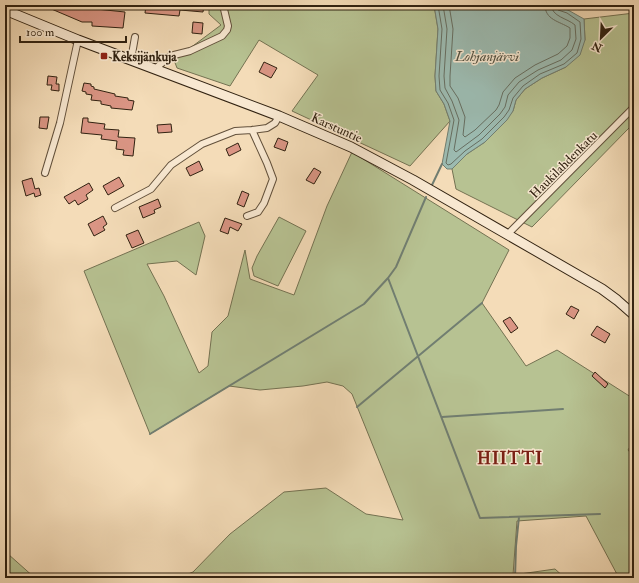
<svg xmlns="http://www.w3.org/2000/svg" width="639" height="583" font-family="'IM FELL Double Pica',serif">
  <rect width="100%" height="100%" fill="#f4dcb8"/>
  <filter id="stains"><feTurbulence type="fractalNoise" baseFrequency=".005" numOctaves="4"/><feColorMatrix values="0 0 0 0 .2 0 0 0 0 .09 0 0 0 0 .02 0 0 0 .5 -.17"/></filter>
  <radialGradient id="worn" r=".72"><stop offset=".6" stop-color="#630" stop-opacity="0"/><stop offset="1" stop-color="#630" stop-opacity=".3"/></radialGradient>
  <path fill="#b7c292" stroke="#747252" d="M209 5H434L438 29 435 76 436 91 444 104 450 121 410 166 292 111 318 75 259 40 230 86 177 68 174 60 221 25 209 14Z
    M634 13V134L629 128 532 227 456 189 452 169 467 154 485 142 513 111 516 100 525 89 542 78 566 67 585 40 584 19Z
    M352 152 509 250 482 303 526 366 557 350 634 399V440L628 450 634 457V578H619L586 516 517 521 513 575 555 569 565 578H178L193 572 230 534 284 492 326 488 366 514 403 520 352 394 343 386 327 382 303 386 260 390 229 386 150 434 84 271 199 222 205 236 196 275 177 261 147 264 164 296 199 373 208 366 212 332 228 316 245 250 250 279 294 295 327 206Z
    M279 217 306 231 278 286 254 276 252 268 257 256Z
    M5 550 8 554 35 578H5Z"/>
  <path fill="#9cbbb1" stroke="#717e71" d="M434 5H560V7L568 10 584 19 585 40 580 55 566 67 542 78 525 89 516 100 513 111 507 120 485 142 467 154 452 169H447L442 164 450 121 444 104 436 91 435 76 438 29Z"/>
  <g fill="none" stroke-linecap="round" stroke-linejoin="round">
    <path stroke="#666e61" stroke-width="1" d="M438 5 442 29 439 76 440 90 448 103 454 120 446 163 448 165 451 164 465 151 482 139 504 117 509 110 513 98 523 86 540 74 564 64 577 53 581 39 580 22 567 13 558 10 556 5
      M443 5 447 29 444 76 445 88 452 101 459 120 454 150 456 152 479 135 500 114 505 107 508 95 519 82 538 70 561 60 572 50 576 39 575 25C567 18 552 17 551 5
      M449 5 453 29 450 76V86L458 98 465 117 463 135 465 137 475 130 496 110 499 105 503 92 515 78 535 65 558 54 567 46 570 38V28C559 21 545 20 545 5"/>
    <path stroke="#717e71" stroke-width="2" d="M432 185 442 164
      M388 278 480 518 600 514
      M357 407 482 303
      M442 417 563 409
      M150 434 364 304 388 278 396 267 426 197
      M515 578 516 546 519 517"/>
  </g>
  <path fill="#da9584" stroke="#312211" d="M42 5H96V9L125 12 123 28 92 26V22H82Z
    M146 5H204L203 12 180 10 179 16 145 13Z
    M193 22 203 23 202 34 192 33Z
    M264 62 277 68 271 78 259 72Z
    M48 76 57 77 56 84H59V91L51 90 52 85H47Z
    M84 83 91 84V86L94 87V89L115 94V96L128 98V100L134 101 132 110 111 108V106L101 104V101L91 100 92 95 86 94V92L82 91Z
    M40 117H49L47 129 39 128Z
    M83 118H88V122L105 124 104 129 119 130 118 137 135 138 133 156 123 155 124 150 116 149 117 141 101 139 102 135 81 133Z
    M171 124 172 132 158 133 157 125Z
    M278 138 288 142 285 151 274 147Z
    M238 143 241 150 229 156 226 149Z
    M199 161 203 170 190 176 186 168Z
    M314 168 321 172 314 184 306 180Z
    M119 177 124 186 108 195 103 186Z
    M32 178 35 189 39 188 41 195 35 197 34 193 26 196 22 181Z
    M89 183 93 190 86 195 88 199 78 205 75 200 69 204 64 197Z
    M242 191 249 194 244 207 237 204Z
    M158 199 161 207 154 210 155 213 143 218 139 207Z
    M103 216 107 224 103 227 105 230 94 236 88 224Z
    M225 218 242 224 238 231 230 227 228 234 220 231Z
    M138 230 144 243 132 248 126 235Z
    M571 306 579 310 574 319 566 314Z
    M510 317 518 328 511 333 503 321Z
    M597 326 610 334 605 343 591 335Z
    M595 372 608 384 605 388 592 376Z"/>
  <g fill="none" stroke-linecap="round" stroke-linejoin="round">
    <g stroke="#62503b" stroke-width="8">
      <path id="street" d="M131 60 135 37
        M155 69 170 56 190 51 222 36 227 30 228 26 223 5
        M45 173 60 123 78 40
        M115 208 151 189 171 165 202 144 235 131 252 130 267 128 275 123 279 116
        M247 216 258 212 264 203 273 179 267 163 252 130
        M507 235 634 107"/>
    </g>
    <g stroke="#312211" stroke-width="11">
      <path id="secondary" d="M5 10 78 40 279 116 351 147 413 180 602 289 617 300 634 315"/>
    </g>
    <use href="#street" stroke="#f8e8d1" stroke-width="6"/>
    <use href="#secondary" stroke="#f8e8d1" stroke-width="9"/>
  </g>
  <rect fill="#8f2418" stroke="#f8e8d1" stroke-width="1.5" x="100" y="52" width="8" height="8" rx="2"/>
  <g text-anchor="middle" stroke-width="3" stroke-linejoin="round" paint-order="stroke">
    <g font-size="13" font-weight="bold" fill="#312211" stroke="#f8e8d1" text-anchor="start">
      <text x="112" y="61">Keksijänkuja</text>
    </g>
    <g font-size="13" fill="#312211" stroke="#f8e8d1">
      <text transform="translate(337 127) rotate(24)" y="5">Karstuntie</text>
      <text transform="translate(563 164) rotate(-45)" y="5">Haukilahdenkatu</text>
    </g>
    <g font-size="14" font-style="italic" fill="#515041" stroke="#f8e8d1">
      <text x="487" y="61">Lohjanjärvi</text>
    </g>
    <g font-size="17" font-weight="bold" letter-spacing="1" fill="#7a1f14" stroke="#f8e8d1">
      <text x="510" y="464">HIITTI</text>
    </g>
  </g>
  <rect width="639" height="583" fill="none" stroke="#f4dcb8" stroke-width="20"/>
  <rect x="6" y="6" width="627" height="571" fill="none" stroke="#312211" stroke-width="2"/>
  <rect x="10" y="10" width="619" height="563" fill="none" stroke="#312211"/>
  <g transform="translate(601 38) rotate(204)" stroke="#f8e8d1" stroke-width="3" paint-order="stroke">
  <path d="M0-3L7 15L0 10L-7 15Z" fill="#312211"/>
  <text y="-6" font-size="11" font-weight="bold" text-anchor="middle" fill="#312211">N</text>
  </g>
  <path d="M20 36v6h106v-6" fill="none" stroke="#312211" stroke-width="2"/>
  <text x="26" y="36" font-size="12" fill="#312211" stroke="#f8e8d1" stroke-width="3" paint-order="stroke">100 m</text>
  <rect width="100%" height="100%" filter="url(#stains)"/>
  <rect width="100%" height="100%" fill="url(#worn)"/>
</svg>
